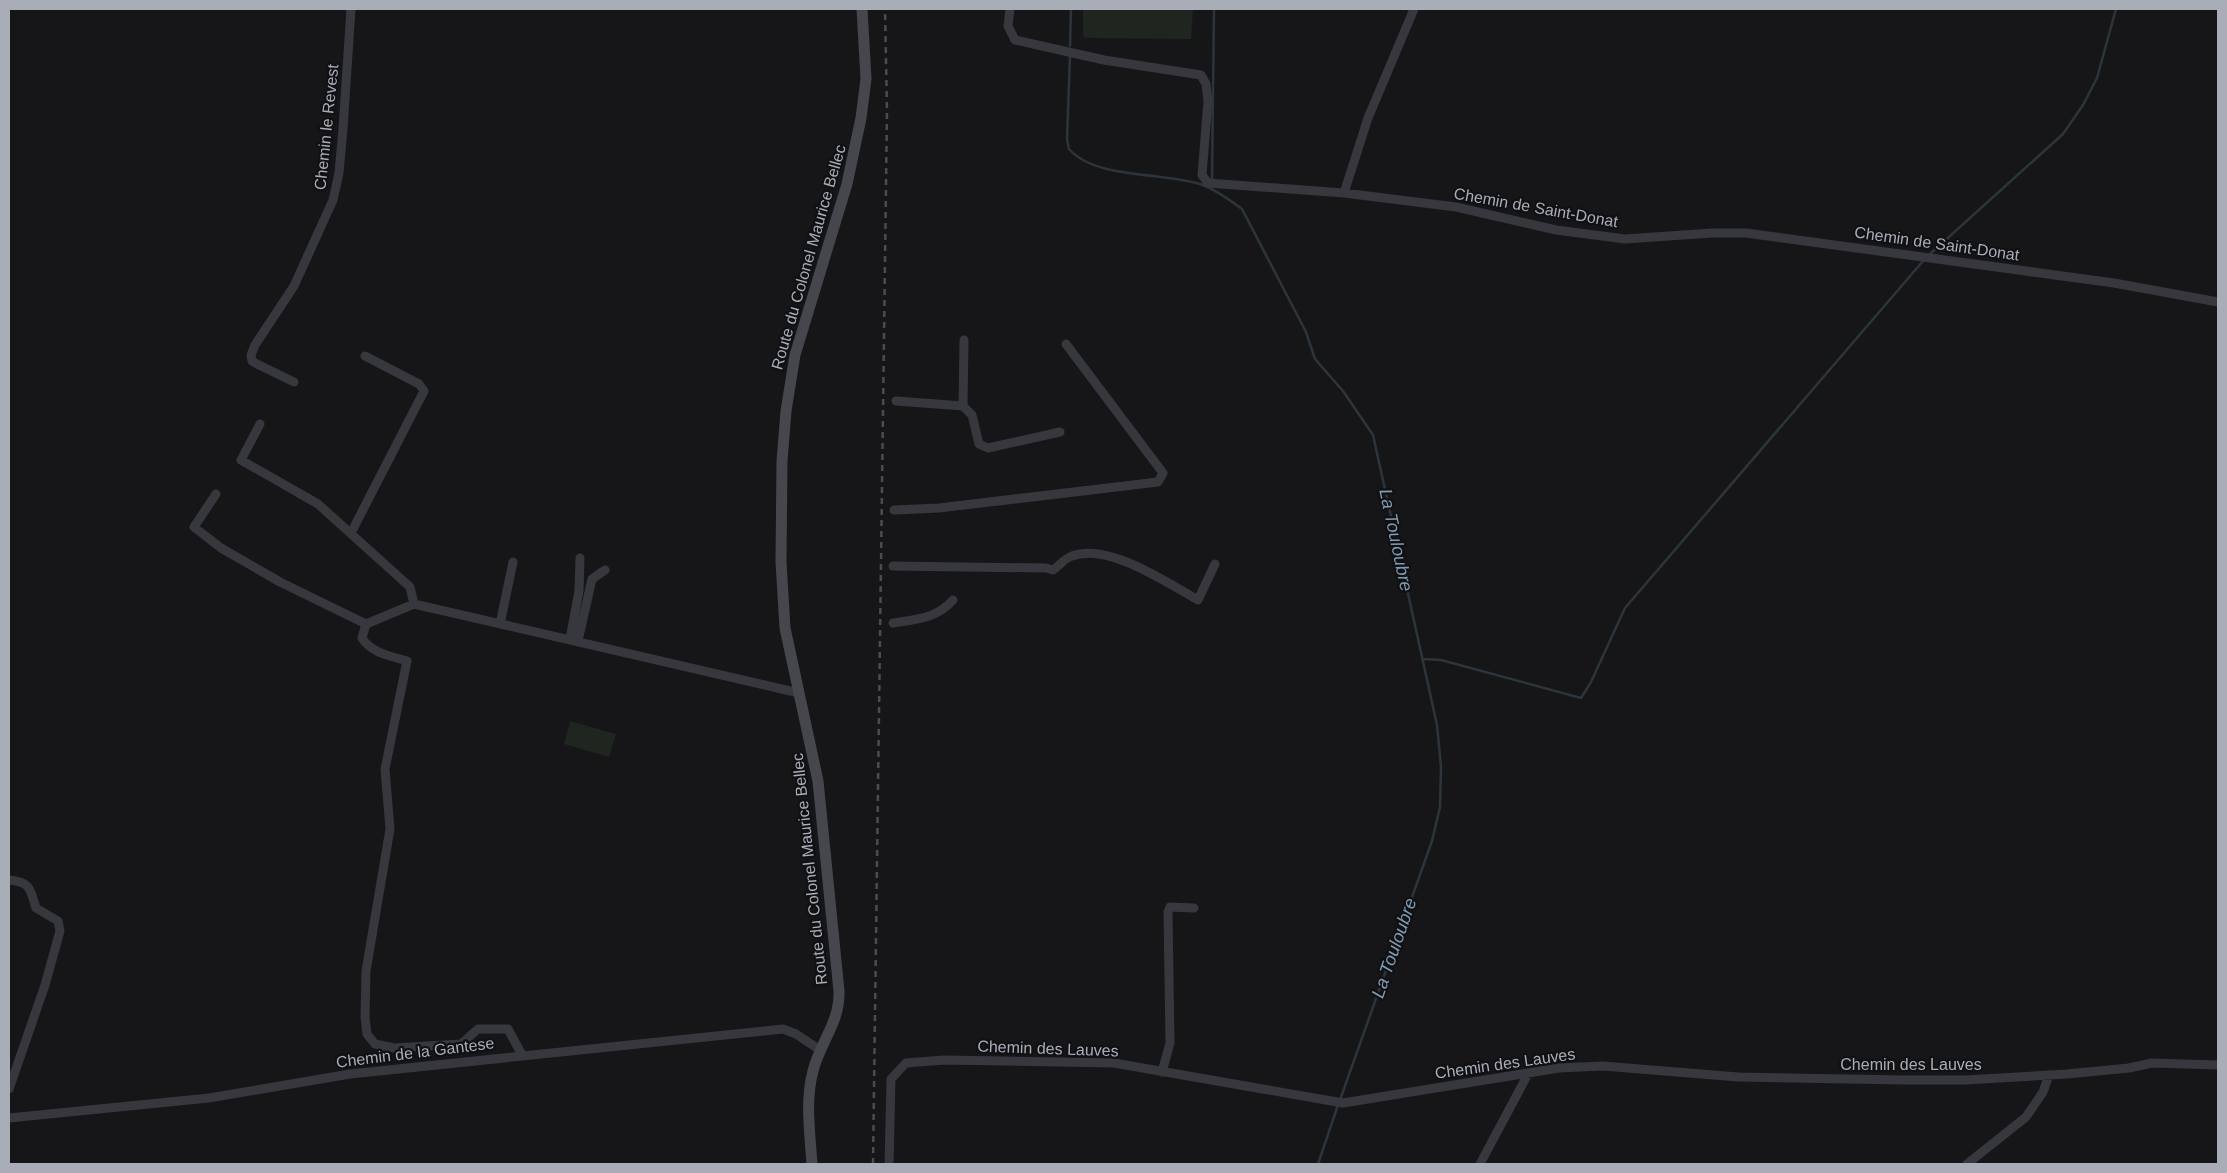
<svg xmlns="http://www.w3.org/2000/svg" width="2227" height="1173" font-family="Helvetica,sans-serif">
  <rect width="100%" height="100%" fill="#161618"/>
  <path fill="#1e261f" d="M1083 9H1193L1191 39 1086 38 1083 36Z
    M570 721 616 734 609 757 564 744Z"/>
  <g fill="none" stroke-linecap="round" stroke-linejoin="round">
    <path stroke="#2c353c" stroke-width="2.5" d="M1070 46 1071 9
      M1070 56 1067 139 1069 149C1095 179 1162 172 1200 184 1215 189 1230 200 1242 209L1306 332 1315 359 1343 391 1373 435 1437 725 1441 767 1440 807 1432 841 1340 1100
      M1212 180 1214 9
      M1930 254 2063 134 2083 105 2097 78 2116 9
      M1422 659 1441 660 1581 698 1591 682 1625 608 1923 261
      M1318 1164 1338 1105"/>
    <path stroke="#37383d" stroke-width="9" d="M1010 9 1008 26 1015 40 1104 60 1201 75 1206 84 1208 101 1202 175 1208 183 1344 193 1456 207 1556 230 1625 239 1712 233H1746L2114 283 2218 302
      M1344 193 1368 118 1414 9
      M294 382 257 364 252 361 251 355 255 345 294 286 333 200 339 173 343 129 351 9
      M896 401 963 406 964 340
      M963 406 972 415 979 444 988 448 1060 432
      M260 424 241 460 318 504 410 587 414 604 799 693
      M216 494 194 527 221 548 280 582 366 624 414 604
      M894 510 939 508 1158 482 1163 473 1066 344
      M351 533 424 391 419 384 365 356
      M893 566 1046 568 1053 570C1059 566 1065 558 1072 556 1108 542 1167 583 1198 600L1215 564
      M893 623C917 619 936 619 953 600
      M366 624 362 638C371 653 391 656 407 661L385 769 390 829 366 971 365 1017 367 1034 375 1044 394 1048 461 1044 478 1029H508L522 1055
      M500 624 513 562
      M570 639 579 591 580 558
      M578 641 592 579 605 570
      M9 880C31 882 30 889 36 908L58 921 60 931 45 985 9 1089
      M1162 1072 1170 1043 1168 912 1170 907 1194 908
      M9 1118 209 1098 350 1074 783 1029 796 1034 820 1050
      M889 1164 891 1079 906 1063 944 1060 1114 1063 1343 1103 1559 1068 1603 1066 1738 1077 1903 1080H1966L2067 1074 2129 1068 2152 1063 2218 1065
      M1480 1164 1528 1074
      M1967 1164 2026 1117 2043 1092 2049 1075"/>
    <path stroke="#45474d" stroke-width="11" d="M812 1164C810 1134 805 1100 813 1071 820 1042 840 1023 839 991L818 781 785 628 781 562 782 461 786 411 795 355 847 184 861 118 866 79 862 9"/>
    <path stroke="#4a4c52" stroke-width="2.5" stroke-dasharray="6 5" stroke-linecap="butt" d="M873 1164 887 111 885 9"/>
  </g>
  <g text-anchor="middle" stroke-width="4.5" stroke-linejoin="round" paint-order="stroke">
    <g font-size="16" fill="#a8adb8" stroke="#111113">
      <text transform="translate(326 127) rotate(-84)" y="6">Chemin le Revest</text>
      <text transform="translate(1536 207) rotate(10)" y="6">Chemin de Saint-Donat</text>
      <text transform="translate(1937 243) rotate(8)" y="6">Chemin de Saint-Donat</text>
      <text transform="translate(808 257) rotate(-74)" y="6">Route du Colonel Maurice Bellec</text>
      <text transform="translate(809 869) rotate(-96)" y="6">Route du Colonel Maurice Bellec</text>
      <text transform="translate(1048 1048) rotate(2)" y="6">Chemin des Lauves</text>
      <text transform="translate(415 1052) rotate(-7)" y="6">Chemin de la Gantese</text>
      <text transform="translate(1505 1063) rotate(-8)" y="6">Chemin des Lauves</text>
      <text x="1911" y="1070">Chemin des Lauves</text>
    </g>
    <g font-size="18" font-style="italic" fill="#7f9bb3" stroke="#111113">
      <text transform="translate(1396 540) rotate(78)" y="6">La Touloubre</text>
      <text transform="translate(1394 948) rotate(-71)" y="6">La Touloubre</text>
    </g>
  </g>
  <rect width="2227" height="1173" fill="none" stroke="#a8adb8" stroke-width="20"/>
</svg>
